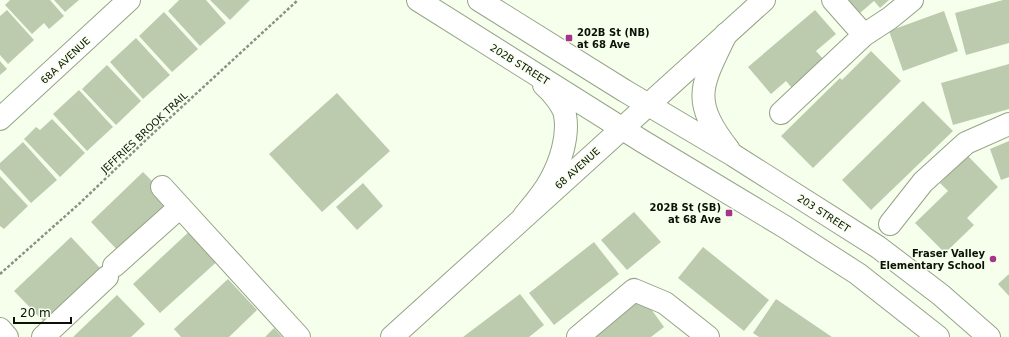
<svg xmlns="http://www.w3.org/2000/svg" width="1009" height="337" font-family="'DejaVu Sans',sans-serif">
  <rect width="100%" height="100%" fill="#f6ffec"/>
  <path fill="#bccbad" d="M10 0H50L64 16 49 29 44 23 32 34 5 5Z
    M54 0H79L65 12Z
    M179 0H206L226 23 200 46 168 11Z
    M210 0H250L230 20Z
    M847 0H889L880 8 874 1 860 13Z
    M1003 0H1009V43L966 55 955 13Z
    M7 10 34 40 8 64 0 55V16Z
    M815 10 836 34 816 51 824 60 792 88 786 81 771 94 748 67Z
    M944 11 958 51 903 71 889 31Z
    M164 12 198 49 172 72 139 36Z
    M136 38 170 75 143 99 110 62Z
    M871 51 901 81 813 168 781 136 840 78 842 80Z
    M0 61 7 69 0 75Z
    M1009 64V109L953 125 941 83Z
    M107 65 141 101 116 125 82 89Z
    M79 90 113 127 87 151 53 114Z
    M337 93 390 151 322 212 269 154Z
    M923 101 953 131 871 210 842 180Z
    M52 119 85 153 60 177 24 139 36 127 40 130Z
    M1009 141V177L1001 180 990 149Z
    M23 142 57 180 31 203 0 169V163Z
    M968 156 998 187 967 218 974 225 945 253 915 223 948 191 940 183Z
    M143 172 173 202 120 253 91 222Z
    M0 176 28 206 4 229 0 226Z
    M363 183 383 206 357 230 336 207Z
    M634 212 661 242 627 270 601 240Z
    M193 228 221 258 160 313 133 284Z
    M71 237 100 268 43 321 14 291Z
    M594 242 619 274 554 325 529 293Z
    M703 247 769 300 744 331 678 278Z
    M1009 274V296L998 284Z
    M228 279 257 310 229 337H181L174 329Z
    M520 294 544 325 529 337H463Z
    M117 295 145 324 131 337H73Z
    M641 295 664 327 651 337H582Z
    M776 299 832 337H759L753 333Z
    M274 328 282 337H265Z"/>
  <g fill="none" stroke-linecap="round" stroke-linejoin="round">
    <g stroke="#95a386" stroke-width="24">
      <path id="minor" d="M833 0 864 35
        M781 113 864 35 890 18 912 0
        M0 119 129 0
        M162 187 299 337
        M890 224 923 182 966 143 1009 124
        M114 266 180 207
        M0 329 7 337
        M43 337 107 277
        M392 337 764 0
        M578 337 634 290 665 303 708 337"/>
    </g>
    <g stroke="#95a386" stroke-width="24">
      <path id="major" d="M418 0 642 141 785 227 858 274 938 337
        M479 0 625 91 733 155 878 247 941 295 989 337
        M726 34C701 86 690 100 729 150
        M524 216C533 205 543 194 550 181 560 163 569 137 565 115 563 105 552 92 544 85"/>
    </g>
    <path stroke="#8a9182" stroke-width="2.5" stroke-dasharray="3 2" stroke-linecap="butt" d="M0 274 80 203 148 138 298 0"/>
    <use href="#minor" stroke="#fff" stroke-width="22"/>
    <use href="#major" stroke="#fff" stroke-width="22"/>
  </g>
  <g fill="#a7338d" stroke="#f6ffec" stroke-width="1.5">
    <rect x="565" y="34" width="8" height="8" rx="2"/>
    <rect x="725" y="209" width="8" height="8" rx="2"/>
    <circle cx="993" cy="259" r="4"/>
  </g>
  <g text-anchor="middle" stroke-width="3" stroke-linejoin="round" paint-order="stroke">
    <g font-size="10" font-weight="bold" fill="#0c1107" stroke="#f6ffec" text-anchor="end">
      <text x="577" y="36" text-anchor="start">202B St (NB)<tspan x="577" dy="12">at 68 Ave</tspan></text>
      <text x="721" y="211">202B St (SB)<tspan x="721" dy="12">at 68 Ave</tspan></text>
      <text x="985" y="257">Fraser Valley<tspan x="985" dy="12">Elementary School</tspan></text>
    </g>
    <g font-size="10" fill="#0c1107" stroke="#f6ffec">
      <text transform="translate(65 60) rotate(-43)" y="4">68A AVENUE</text>
      <text transform="translate(520 64) rotate(32)" y="4">202B STREET</text>
      <text transform="translate(144 132) rotate(-43)" y="4">JEFFRIES BROOK TRAIL</text>
      <text transform="translate(577 168) rotate(-42)" y="4">68 AVENUE</text>
      <text transform="translate(824 213) rotate(33)" y="4">203 STREET</text>
    </g>
  </g>
  <path d="M14 317v6h57v-6" fill="none" stroke="#0c1107" stroke-width="2"/>
  <text x="20" y="317" font-size="12" fill="#0c1107" stroke="#f6ffec" stroke-width="3" paint-order="stroke">20 m</text>
</svg>
